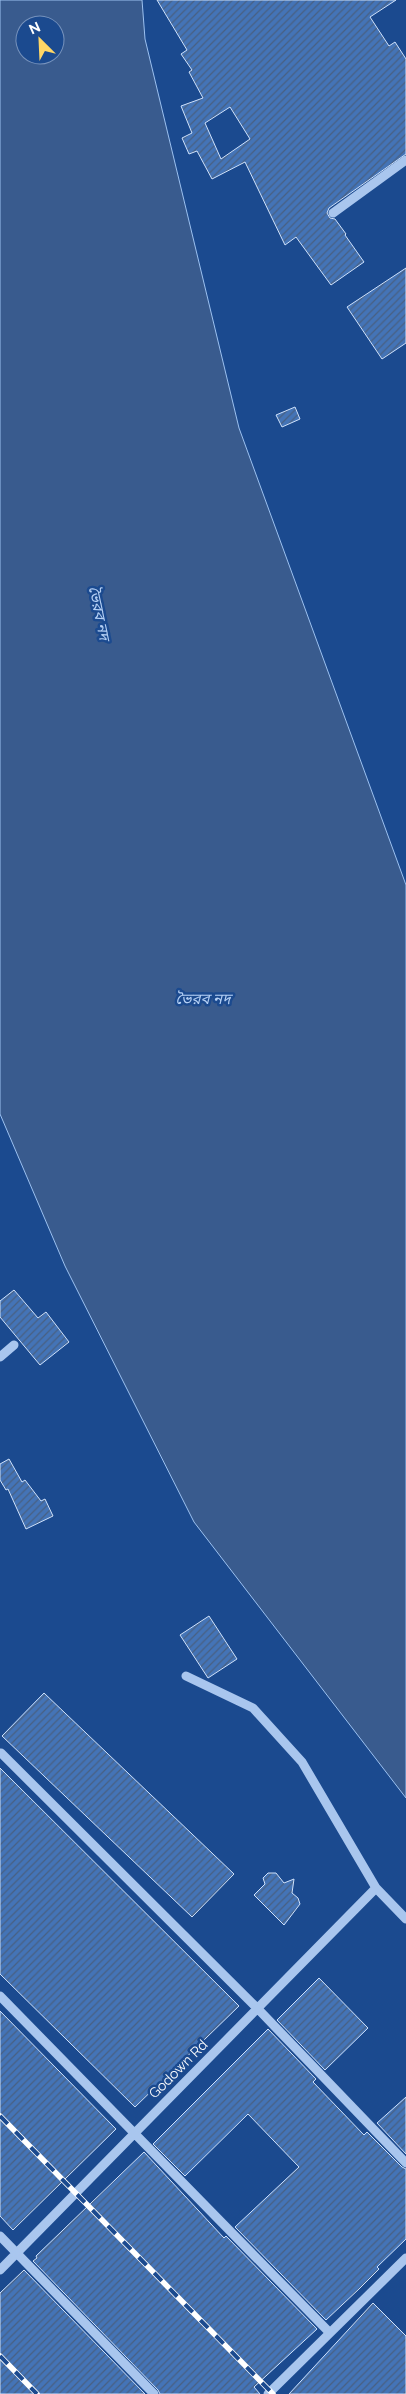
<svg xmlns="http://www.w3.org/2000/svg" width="406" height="2394" font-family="Raleway,'Noto Sans Bengali',sans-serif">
  <defs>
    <pattern id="building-hatch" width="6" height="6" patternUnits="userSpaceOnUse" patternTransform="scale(1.25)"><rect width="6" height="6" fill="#4474b7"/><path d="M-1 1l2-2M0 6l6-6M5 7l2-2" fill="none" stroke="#486082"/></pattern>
  </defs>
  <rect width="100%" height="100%" fill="#1b4a8f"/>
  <path fill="#395b8e" stroke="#9cc1f0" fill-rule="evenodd" d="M0 0H142L145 39 239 428 406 885V1798L194 1522 65 1266 0 1114ZM25 25H55V55H25Z"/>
  <path fill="url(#building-hatch)" stroke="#cfe1fa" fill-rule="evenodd" d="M157 0H396L370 17 389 46 395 42 406 59V154L329 208 327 213 330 218 335 219 346 234 345 235 364 262 331 285 296 237 285 245 245 162 212 179 197 151 189 154 182 138 192 133 181 106 203 98 189 72 192 70 181 54 187 50ZM230 107 250 139 221 159 205 123Z
    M406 268V343L382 359 347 307Z
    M295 407 300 419 282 427 276 415Z
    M14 1290 38 1318 46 1312 69 1342 40 1365 0 1317V1301Z
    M9 1459 22 1482 25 1480 41 1501 45 1499 53 1516 26 1529 8 1489 6 1490 0 1480V1464Z
    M209 1616 237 1659 208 1678 180 1635Z
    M44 1693 234 1874 192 1917 2 1736Z
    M0 1768 239 2006 135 2107 0 1974Z
    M268 1873H276L284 1883 294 1879 292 1893 298 1898 300 1904 284 1925 254 1895 265 1884 263 1878Z
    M319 1978 368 2028 325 2070 277 2020Z
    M0 2011 116 2129 13 2230 0 2216Z
    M268 2029 316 2079 313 2082 364 2135 367 2132 402 2167 406 2169V2239L377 2267 379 2269 359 2289 326 2320 235 2227 299 2167 248 2114 185 2176 153 2144Z
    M406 2097V2154L377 2123Z
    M144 2152 224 2238 226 2236 317 2329 254 2387 260 2394H160L158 2390 33 2261 37 2258 36 2256Z
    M24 2270 145 2394H0V2293Z
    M373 2303 406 2336V2394H289Z"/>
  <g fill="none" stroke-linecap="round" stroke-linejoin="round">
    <path stroke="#a9c6ee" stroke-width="9" d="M333 213 406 160
      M0 1357 14 1345
      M186 1676 253 1708 302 1762 376 1888 406 1919
      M1 1753 257 2008 406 2163
      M0 1996 329 2332
      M0 2236 154 2394
      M0 2270 376 1888
      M268 2394 406 2258"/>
    <g stroke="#fff" stroke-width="5.5">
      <path id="rail" d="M0 2116 273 2394
        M0 2356 37 2394"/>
    </g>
    <use href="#rail" stroke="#1b4a8f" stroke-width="4" stroke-dasharray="11" stroke-linecap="butt"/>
  </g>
  <g text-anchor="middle" stroke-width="5" stroke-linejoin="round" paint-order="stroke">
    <g font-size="14" fill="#fff" stroke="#1b4a8f">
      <text transform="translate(178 2069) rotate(-45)" y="5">Godown Rd</text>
    </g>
    <g font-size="15" font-style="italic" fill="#b5d0f5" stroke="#1b4a8f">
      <text transform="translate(99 613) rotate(78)" y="5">ভৈরব নদ</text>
      <text x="203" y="1004">ভৈরব নদ</text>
    </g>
  </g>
  <g transform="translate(40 40) rotate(336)"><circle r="24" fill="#1b4a8f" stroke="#7692bc"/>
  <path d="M0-4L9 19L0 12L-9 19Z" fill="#ffd766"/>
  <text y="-8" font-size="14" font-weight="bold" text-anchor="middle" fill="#ffffff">N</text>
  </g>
</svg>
